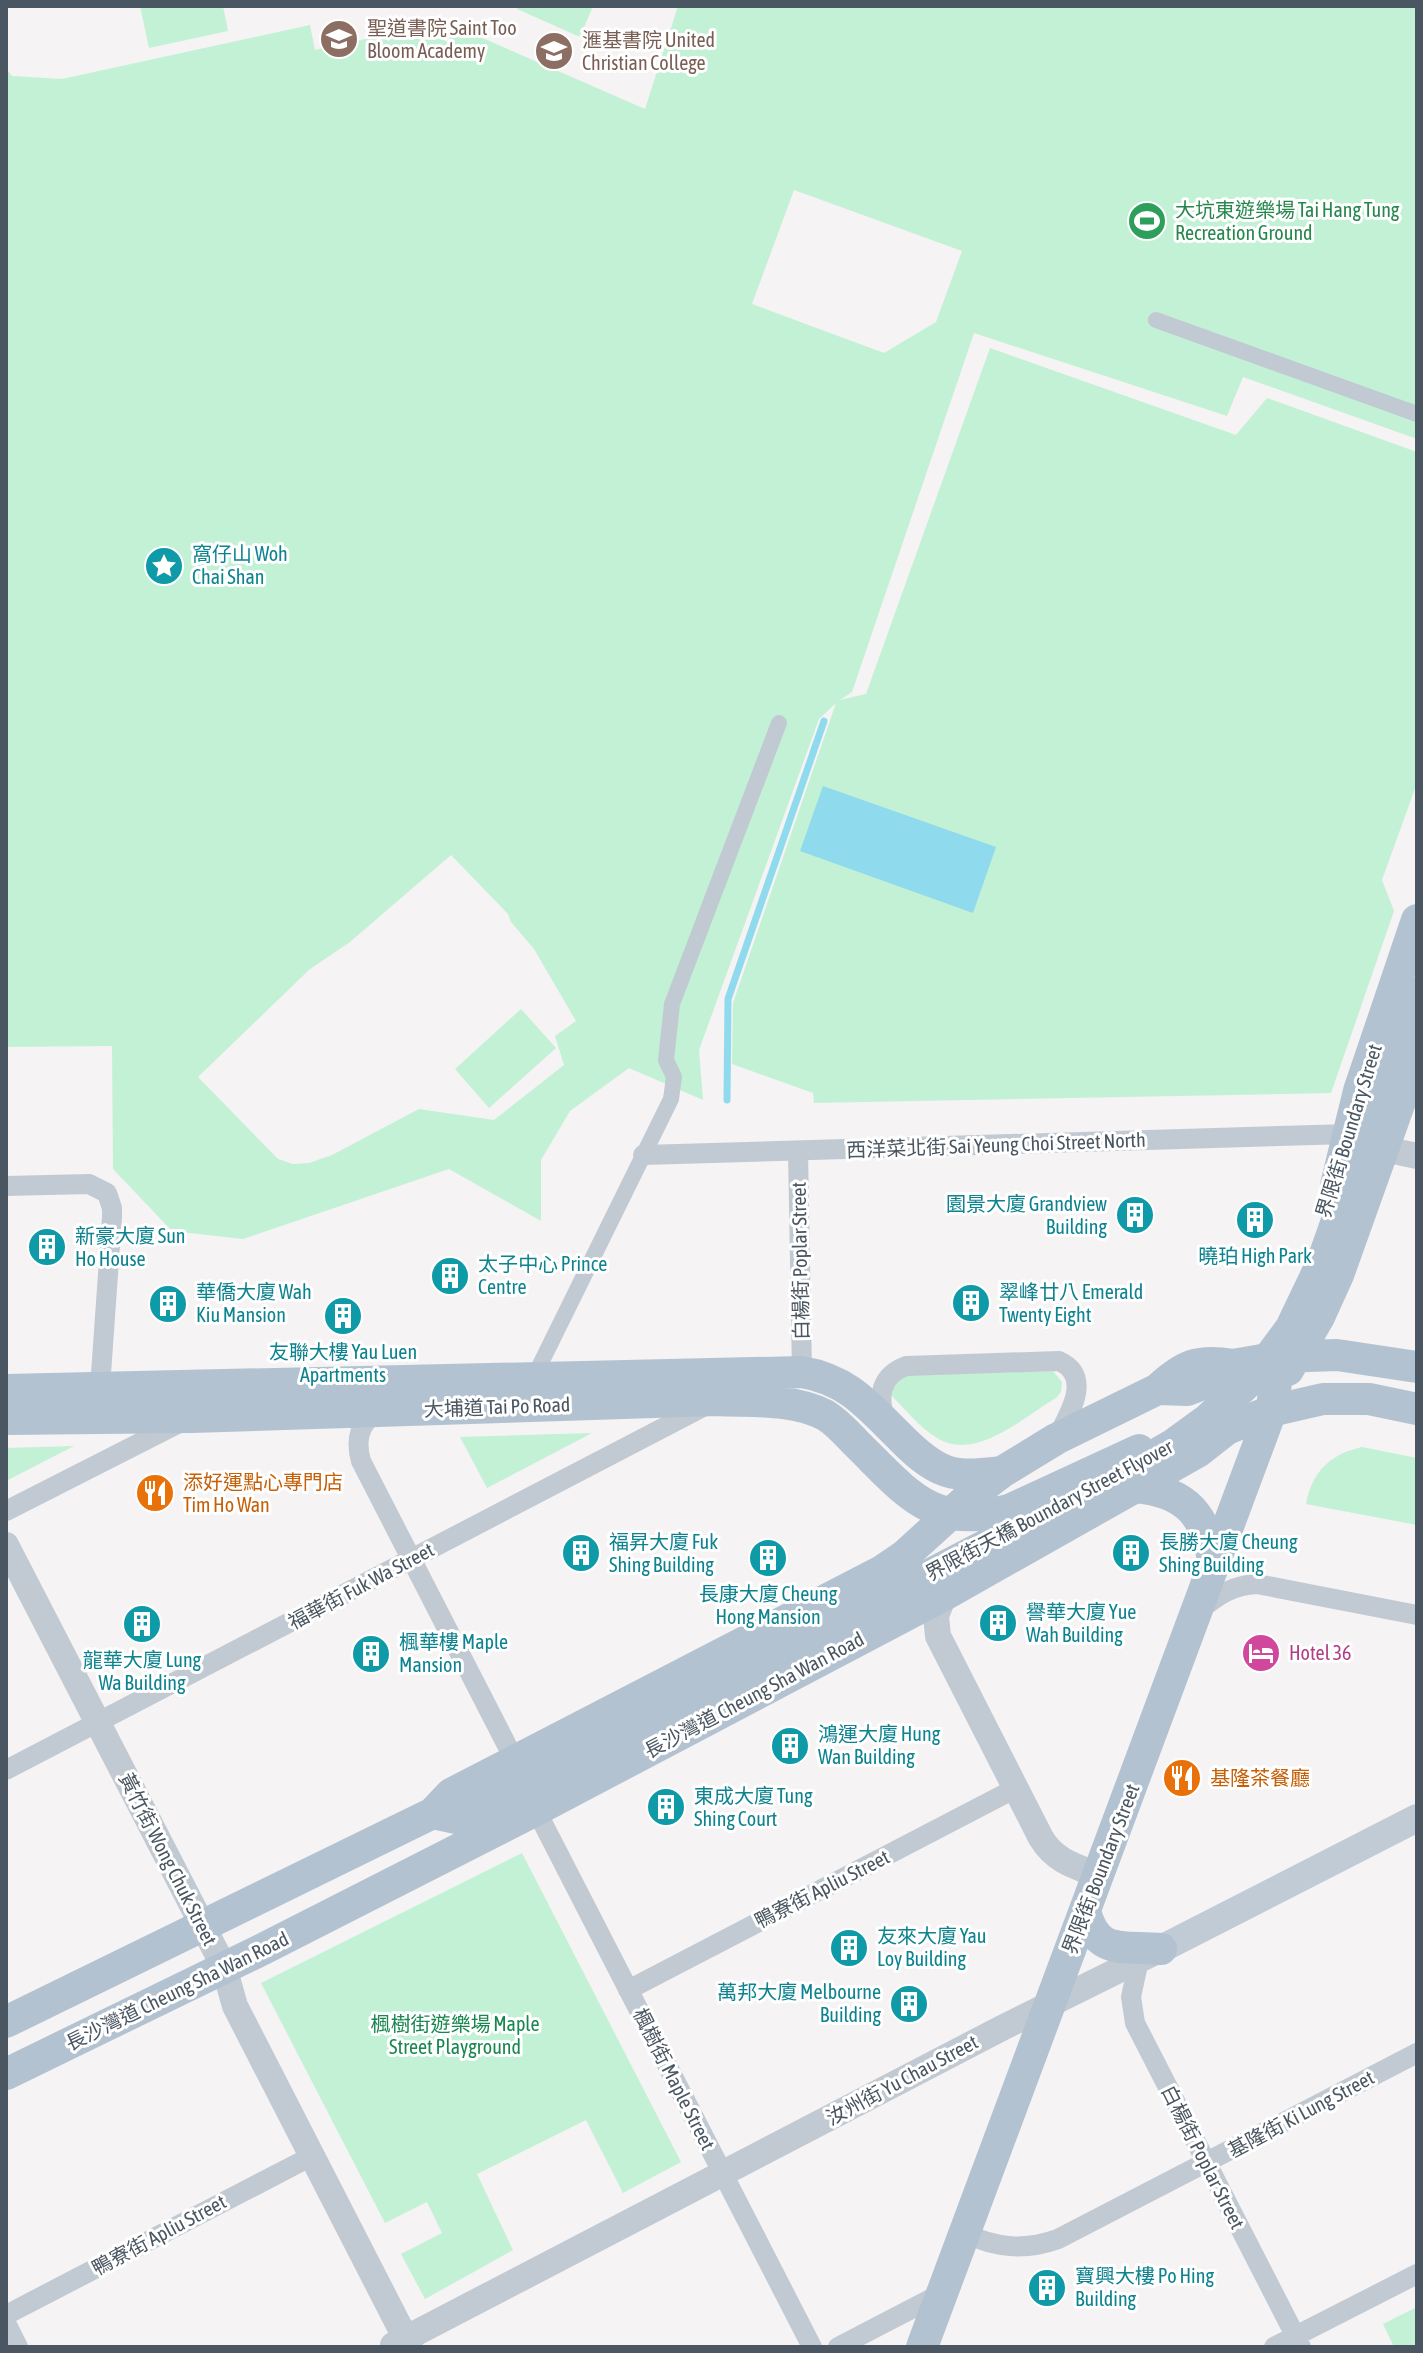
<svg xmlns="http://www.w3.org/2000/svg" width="1423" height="2353" font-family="'Asap Condensed','Noto Sans TC',sans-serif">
  <rect width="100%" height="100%" fill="#f5f3f3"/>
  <path fill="#c3f1d5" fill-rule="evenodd" d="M140 6H223L228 31 149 48Z
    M518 6H593L580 37 517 9Z
    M678 6H1417V439L1243 377 1227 416 974 333 852 692 840 700 866 694 990 348 1236 435 1267 398 1417 452V783L1382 880 1394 911 1331 1093 814 1103 813 1093 732 1064 733 1003 836 703 819 719 699 1050 703 1100 629 1068 570 1111 541 1160V1221L449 1169 243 1239 172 1231 113 1169 112 1046 6 1047V69L12 76 62 79 310 25 315 50 416 28 448 42 455 26 645 109ZM794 190 962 251 936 322 884 353 752 304ZM451 855 508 914 511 922 534 949 576 1021 555 1036 564 1065 494 1120 419 1109 332 1155 309 1163 293 1164 278 1159 198 1077 310 969 350 942Z
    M521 1009 556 1048 489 1108 455 1069Z
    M1053 1371 1062 1382 1061 1392 1056 1398C1023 1417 976 1462 937 1438 920 1428 905 1409 891 1395L892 1387 907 1375Z
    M592 1433 487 1488 460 1437Z
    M74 1446 6 1481V1448Z
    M1362 1447 1417 1458V1525L1306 1504C1312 1472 1330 1454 1362 1447Z
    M522 1853 681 2162 623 2193 586 2120 477 2174 513 2250 425 2299 401 2254 442 2233 427 2202 385 2223 261 1983Z
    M1417 2307V2347H1394L1383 2324Z"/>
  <path fill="#90daee" d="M823 786 996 847 973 913 800 851Z"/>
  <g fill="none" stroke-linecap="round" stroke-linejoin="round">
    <path stroke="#90daee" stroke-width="7" d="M727 1100 728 999 824 721"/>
    <path stroke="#c1cad2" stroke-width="16" d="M1156 320 1417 414
      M534 1377 671 1099 674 1077 666 1060 672 1004 779 723"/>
    <path stroke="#c1cad2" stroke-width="20" d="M798 1151 802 1372
      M643 1155 1349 1134
      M6 1186 89 1184 107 1193 112 1208V1217L100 1388
      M380 1411C359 1421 355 1440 361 1461L515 1761
      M886 1421C877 1397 880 1376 906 1366L1059 1361C1094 1377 1068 1416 1056 1439
      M6 1511 181 1422
      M1199 1611C1218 1595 1233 1585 1257 1584L1417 1615
      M6 1770 705 1406
      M536 1810 812 2347
      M1139 1960 1131 1997 1135 2023 1301 2347
      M628 1990 1016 1788
      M964 2233C996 2248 1025 2251 1058 2239L1417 2053
      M6 2315 312 2156
      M6 2323 18 2347
      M838 2347 942 2293
      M1274 2347 1417 2274"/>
    <path stroke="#c1cad2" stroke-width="26" d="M1384 1149 1417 1156
      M6 1545 224 1967 235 2006 410 2347
      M944 1595 936 1616 938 1636 1041 1838C1055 1861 1074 1866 1098 1875
      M393 2345 1002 2028 1161 1949"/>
    <path stroke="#c1cbd6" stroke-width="28" d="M1161 1949 1417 1818"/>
    <path stroke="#b3c2d1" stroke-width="32" d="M1336 1185 1359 1091 1417 920
      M1288 1370 1319 1317 1338 1275 1417 1054
      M1158 1389C1184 1365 1198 1359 1233 1365
      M6 1390 802 1372C849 1380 869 1407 902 1439 915 1452 929 1465 946 1471 964 1477 983 1474 1002 1472
      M6 1419 192 1417 716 1400C752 1402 792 1398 825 1415 837 1422 847 1434 857 1444 907 1493 932 1530 1009 1510L1139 1450
      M1136 1487C1188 1492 1206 1516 1214 1565
      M433 1813 461 1819 929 1575
      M1085 1911C1097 1957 1124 1945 1161 1949
      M6 2022 433 1813 451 1794 882 1571 904 1556 968 1498 1002 1472 1056 1439 1158 1389 1187 1390 1218 1378 1233 1365 1279 1357 1337 1355 1417 1367
      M6 2074 259 1951 536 1810 944 1595 1199 1451 1227 1429 1271 1411 1323 1399H1369L1417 1409
      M922 2347 1271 1411 1284 1339"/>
    <path stroke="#b3c2d1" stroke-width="32" d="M929 1575 1122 1474 1174 1444 1207 1420 1257 1374 1291 1328 1322 1263 1417 993"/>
  </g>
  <defs>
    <g id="school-disc" transform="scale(2)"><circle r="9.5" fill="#8d6e63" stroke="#fff"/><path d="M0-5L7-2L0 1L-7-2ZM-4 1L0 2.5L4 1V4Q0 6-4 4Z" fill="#fff"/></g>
    <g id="stadium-disc" transform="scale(2)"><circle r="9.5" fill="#2e9e5b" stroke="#fff"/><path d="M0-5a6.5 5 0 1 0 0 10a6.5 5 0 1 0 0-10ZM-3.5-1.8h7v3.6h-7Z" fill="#fff"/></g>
    <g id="sight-disc" transform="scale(2)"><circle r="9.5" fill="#0f9aa8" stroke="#fff"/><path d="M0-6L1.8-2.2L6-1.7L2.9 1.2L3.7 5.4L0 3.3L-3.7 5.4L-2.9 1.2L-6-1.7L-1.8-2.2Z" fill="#fff"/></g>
    <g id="building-disc" transform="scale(2)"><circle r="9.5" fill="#0f9aa8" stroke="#fff"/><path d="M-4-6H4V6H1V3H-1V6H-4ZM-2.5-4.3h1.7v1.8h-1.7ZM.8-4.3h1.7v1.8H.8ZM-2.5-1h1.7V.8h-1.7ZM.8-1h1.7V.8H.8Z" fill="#fff"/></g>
    <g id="restaurant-disc" transform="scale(2)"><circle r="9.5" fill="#e8710a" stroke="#fff"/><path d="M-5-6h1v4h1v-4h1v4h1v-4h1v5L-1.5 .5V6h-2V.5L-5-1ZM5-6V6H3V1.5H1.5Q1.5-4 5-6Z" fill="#fff"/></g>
    <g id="hotel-disc" transform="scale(2)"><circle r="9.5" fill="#d1479c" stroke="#fff"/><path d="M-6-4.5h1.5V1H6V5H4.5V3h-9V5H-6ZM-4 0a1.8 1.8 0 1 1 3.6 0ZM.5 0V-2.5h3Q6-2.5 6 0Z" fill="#fff"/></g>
  </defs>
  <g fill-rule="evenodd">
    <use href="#school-disc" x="339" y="39"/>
    <use href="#school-disc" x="554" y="51"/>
    <use href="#stadium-disc" x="1147" y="221"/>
    <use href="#sight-disc" x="164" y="566"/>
    <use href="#building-disc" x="1135" y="1215"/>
    <use href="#building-disc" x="1255" y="1220"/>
    <use href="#building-disc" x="47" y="1247"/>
    <use href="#building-disc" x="450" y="1276"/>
    <use href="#building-disc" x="971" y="1303"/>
    <use href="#building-disc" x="168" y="1304"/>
    <use href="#building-disc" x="343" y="1316"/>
    <use href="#restaurant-disc" x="155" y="1493"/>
    <use href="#building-disc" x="581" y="1553"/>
    <use href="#building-disc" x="1131" y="1553"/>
    <use href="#building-disc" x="768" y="1558"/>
    <use href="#building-disc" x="998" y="1623"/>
    <use href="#building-disc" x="142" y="1624"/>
    <use href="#hotel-disc" x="1261" y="1653"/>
    <use href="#building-disc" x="371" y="1654"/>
    <use href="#building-disc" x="790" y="1746"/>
    <use href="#restaurant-disc" x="1182" y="1778"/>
    <use href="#building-disc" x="666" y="1807"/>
    <use href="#building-disc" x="849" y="1948"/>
    <use href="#building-disc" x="909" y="2004"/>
    <use href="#building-disc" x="1047" y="2288"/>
  </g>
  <g text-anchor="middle" stroke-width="6" stroke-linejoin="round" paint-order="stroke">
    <g font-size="20" fill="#785e54" stroke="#fff" text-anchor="start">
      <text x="367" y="35">聖道書院 Saint Too<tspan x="367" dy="23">Bloom Academy</tspan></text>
      <text x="582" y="47">滙基書院 United<tspan x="582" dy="23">Christian College</tspan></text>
    </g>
    <g font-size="20" fill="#27864d" stroke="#fff" text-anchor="start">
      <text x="1175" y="217">大坑東遊樂場 Tai Hang Tung<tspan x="1175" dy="23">Recreation Ground</tspan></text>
    </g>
    <g font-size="20" fill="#0d838f" stroke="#fff" text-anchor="start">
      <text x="192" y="561">窩仔山 Woh<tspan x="192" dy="23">Chai Shan</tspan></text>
      <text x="1107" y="1211" text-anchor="end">園景大廈 Grandview<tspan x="1107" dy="23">Building</tspan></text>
      <text x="75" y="1243">新豪大廈 Sun<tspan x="75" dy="23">Ho House</tspan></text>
      <text x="1255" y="1263" text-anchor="middle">曉珀 High Park</text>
      <text x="478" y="1271">太子中心 Prince<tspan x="478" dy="23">Centre</tspan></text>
      <text x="196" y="1299">華僑大廈 Wah<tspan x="196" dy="23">Kiu Mansion</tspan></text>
      <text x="999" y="1299">翠峰廿八 Emerald<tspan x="999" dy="23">Twenty Eight</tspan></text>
      <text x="343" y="1359" text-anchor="middle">友聯大樓 Yau Luen<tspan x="343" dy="23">Apartments</tspan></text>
      <text x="609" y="1549">福昇大廈 Fuk<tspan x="609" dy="23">Shing Building</tspan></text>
      <text x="1159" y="1549">長勝大廈 Cheung<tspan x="1159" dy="23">Shing Building</tspan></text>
      <text x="768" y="1601" text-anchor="middle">長康大廈 Cheung<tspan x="768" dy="23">Hong Mansion</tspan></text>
      <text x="1026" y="1619">譽華大廈 Yue<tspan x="1026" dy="23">Wah Building</tspan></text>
      <text x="399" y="1649">楓華樓 Maple<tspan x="399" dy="23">Mansion</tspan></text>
      <text x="142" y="1667" text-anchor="middle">龍華大廈 Lung<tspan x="142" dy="23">Wa Building</tspan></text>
      <text x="818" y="1741">鴻運大廈 Hung<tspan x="818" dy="23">Wan Building</tspan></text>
      <text x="694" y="1803">東成大廈 Tung<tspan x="694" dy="23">Shing Court</tspan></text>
      <text x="877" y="1943">友來大廈 Yau<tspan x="877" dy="23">Loy Building</tspan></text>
      <text x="881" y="1999" text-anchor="end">萬邦大廈 Melbourne<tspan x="881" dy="23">Building</tspan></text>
      <text x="1075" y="2283">寶興大樓 Po Hing<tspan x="1075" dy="23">Building</tspan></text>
    </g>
    <g font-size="20" fill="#4a5661" stroke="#fff">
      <text transform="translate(1349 1131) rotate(-73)" y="7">界限街 Boundary Street</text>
      <text transform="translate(996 1145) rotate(-2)" y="7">西洋菜北街 Sai Yeung Choi Street North</text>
      <text transform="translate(800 1261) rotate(-91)" y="7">白楊街 Poplar Street</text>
      <text transform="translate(497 1407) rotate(-2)" y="7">大埔道 Tai Po Road</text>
      <text transform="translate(1049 1510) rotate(-28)" y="7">界限街天橋 Boundary Street Flyover</text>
      <text transform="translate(361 1586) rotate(-28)" y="7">福華街 Fuk Wa Street</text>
      <text transform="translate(754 1695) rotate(-28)" y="7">長沙灣道 Cheung Sha Wan Road</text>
      <text transform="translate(168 1859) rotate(63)" y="7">黃竹街 Wong Chuk Street</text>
      <text transform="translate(1101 1869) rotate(-69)" y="7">界限街 Boundary Street</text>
      <text transform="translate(822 1889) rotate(-27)" y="7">鴨寮街 Apliu Street</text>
      <text transform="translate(177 1991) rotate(-26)" y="7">長沙灣道 Cheung Sha Wan Road</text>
      <text transform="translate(674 2079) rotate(63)" y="7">楓樹街 Maple Street</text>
      <text transform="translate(902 2080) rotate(-28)" y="7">汝州街 Yu Chau Street</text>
      <text transform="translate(1301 2114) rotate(-28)" y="7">基隆街 Ki Lung Street</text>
      <text transform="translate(1203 2157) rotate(63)" y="7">白楊街 Poplar Street</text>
      <text transform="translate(159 2235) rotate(-28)" y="7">鴨寮街 Apliu Street</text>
    </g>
    <g font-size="20" fill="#c56008" stroke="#fff" text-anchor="start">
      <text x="183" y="1489">添好運點心專門店<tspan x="183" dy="23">Tim Ho Wan</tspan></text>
      <text x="1210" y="1785">基隆茶餐廳</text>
    </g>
    <g font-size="20" fill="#b23c85" stroke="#fff" text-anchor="start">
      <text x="1289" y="1660">Hotel 36</text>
    </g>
    <g font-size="20" fill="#17864f" stroke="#fff">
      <text x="455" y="2031">楓樹街遊樂場 Maple<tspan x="455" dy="23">Street Playground</tspan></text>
    </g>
  </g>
  <rect width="1423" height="2353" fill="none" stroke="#4a5661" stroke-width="16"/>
</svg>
